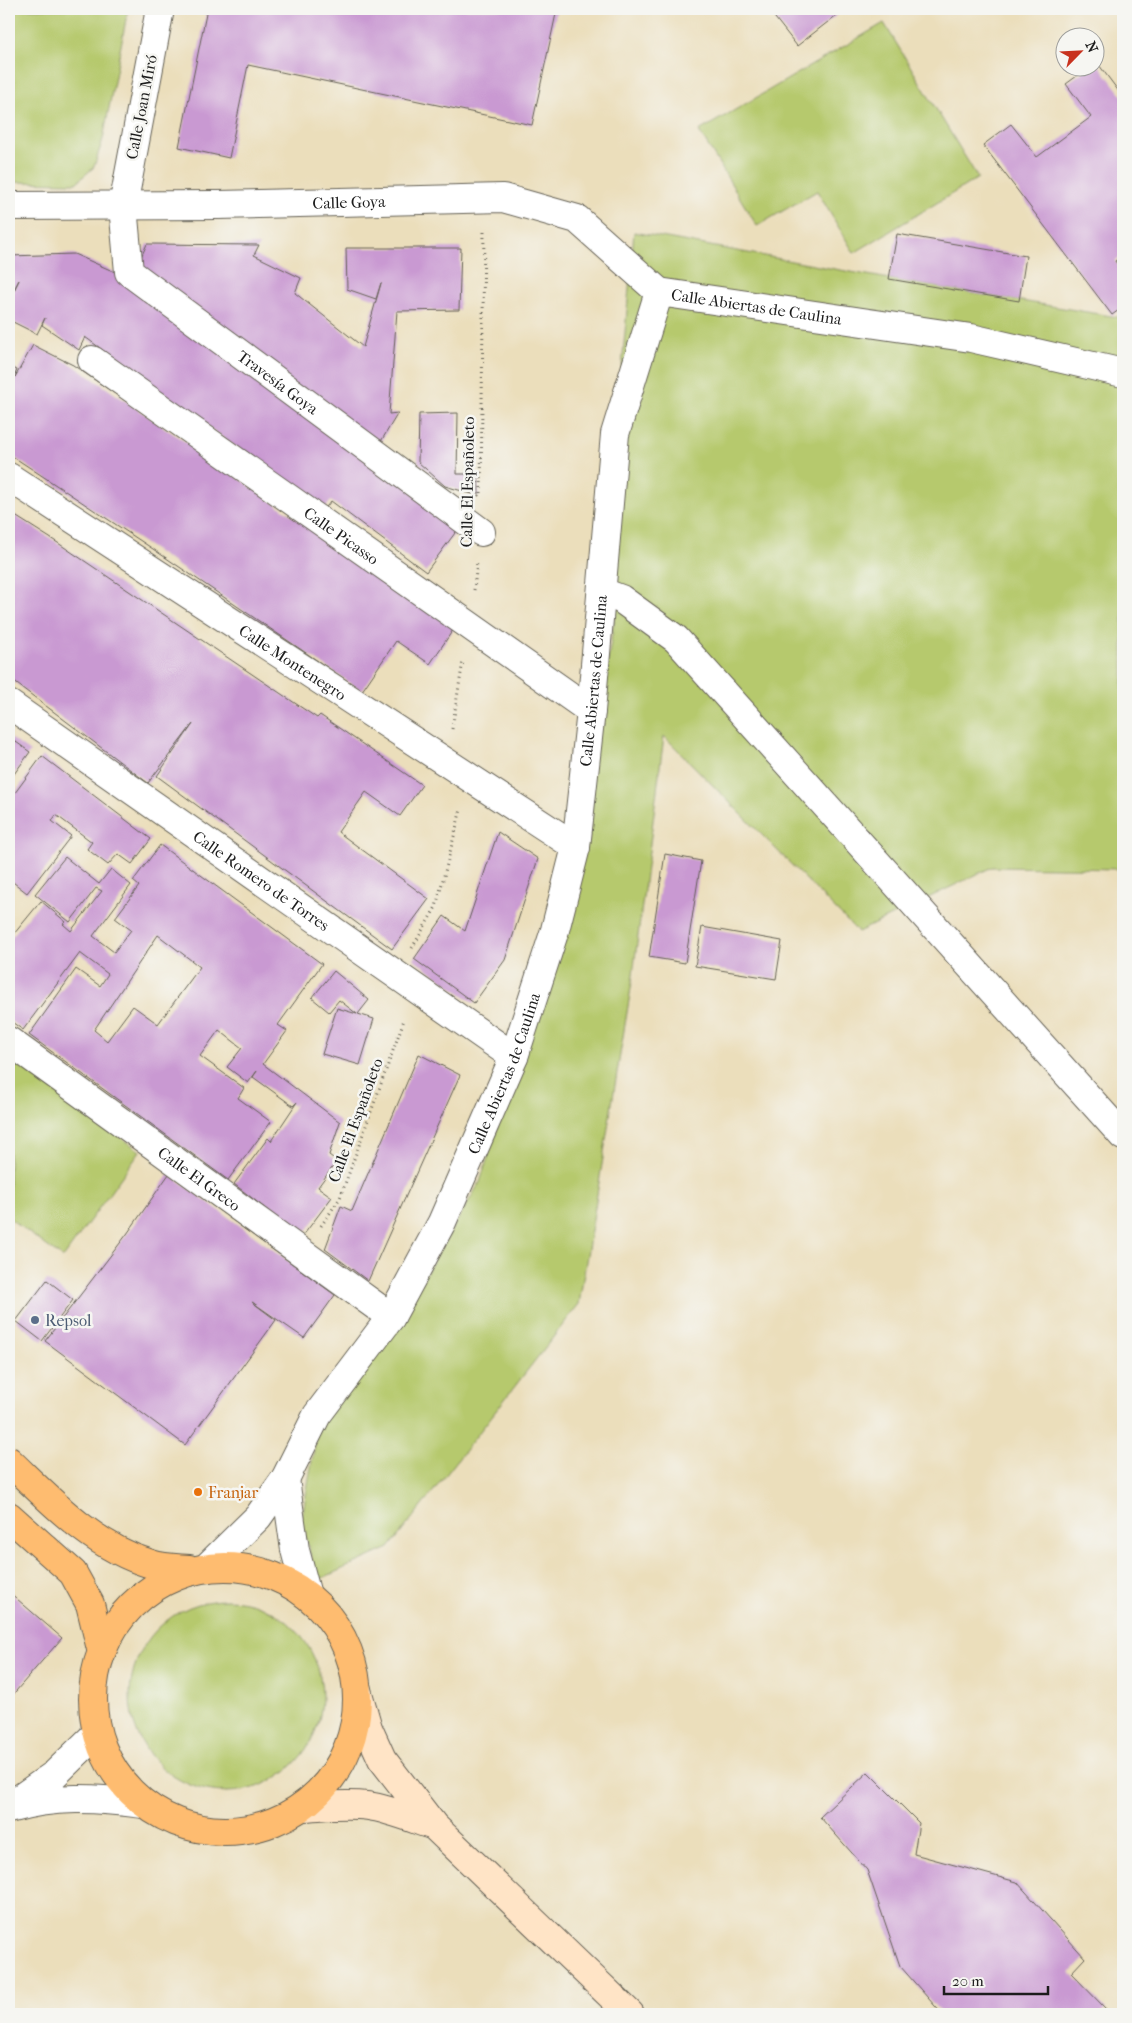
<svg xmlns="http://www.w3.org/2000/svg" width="1132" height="2023" font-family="'IM FELL French Canon',serif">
  <rect width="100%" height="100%" fill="#f6f6f2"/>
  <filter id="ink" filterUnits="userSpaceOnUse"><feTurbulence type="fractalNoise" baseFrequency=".02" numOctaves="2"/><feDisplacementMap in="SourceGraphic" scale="10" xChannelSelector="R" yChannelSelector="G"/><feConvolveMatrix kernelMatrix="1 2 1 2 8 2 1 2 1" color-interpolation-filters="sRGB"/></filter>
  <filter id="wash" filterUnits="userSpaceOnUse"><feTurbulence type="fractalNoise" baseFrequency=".0096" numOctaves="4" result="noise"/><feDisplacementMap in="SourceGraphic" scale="20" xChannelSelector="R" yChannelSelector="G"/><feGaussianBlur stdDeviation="1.12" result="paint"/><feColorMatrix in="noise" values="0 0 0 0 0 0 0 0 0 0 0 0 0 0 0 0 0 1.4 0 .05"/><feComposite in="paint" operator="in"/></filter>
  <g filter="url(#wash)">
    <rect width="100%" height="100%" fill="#ebdebb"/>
    <path fill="#b6c96d" stroke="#697244" d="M9 9H128L103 139 94 167 76 183 9 182Z
      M884 23 978 178 854 253 817 191 757 226 699 131Z
      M634 232 889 279 1123 318V869L992 867 858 932 664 736 632 982 579 1304 389 1548 318 1580 301 1523 319 1421 401 1316 480 1182 572 896 618 595 610 500Z
      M9 1055 140 1151 63 1258 9 1218Z
      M130 1696a96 96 0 1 1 192 0a96 96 0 1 1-192 0Z"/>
    <g id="blocks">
      <path fill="#c999d2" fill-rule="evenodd" d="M207 9H557L532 125 248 65 229 158 179 147Z
        M768 9H840L842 11 797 46Z
        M1096 61 1123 97V254L1115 261 1123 272V307L1112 315 983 145 1011 124 1037 157 1091 117 1066 84 1088 68H1094V63Z
        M897 234 1026 256 1019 301 889 279Z
        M147 244 259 245 254 255 301 278 295 293 363 347 381 283 376 299 347 289 346 248H461L459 310 397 311 389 414 398 413 377 448 136 268Z
        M74 254 115 272 162 303 461 525 426 572 331 501 323 511 85 337 79 350 42 325 45 318 37 334 9 320V301L19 280 9 299V256Z
        M33 345 73 365 455 627 430 664 396 641 362 691 153 549 9 454V388Z
        M9 366 17 370 9 388Z
        M458 413 457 474H478L479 496 445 486 418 462 419 414Z
        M9 512 58 543 317 718 320 715 422 785 400 816 366 792 338 832 429 899 392 949 157 776 193 724 148 783 9 678Z
        M9 737 30 752 9 781Z
        M42 756 151 839 132 864 118 854 108 865 87 849 92 842 56 815 52 821 71 836 27 893 9 879V801Z
        M498 832 538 859 505 960 474 1003 414 959 444 916 465 931Z
        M160 845 322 964 278 1025 287 1031 263 1064 340 1122 329 1155 337 1161 318 1187 332 1197 302 1237 234 1184 268 1138 271 1141 297 1102 293 1106 253 1077 257 1071 248 1083 227 1067 242 1048 219 1030 200 1056 244 1088 238 1098 271 1122 228 1180 29 1035 76 969 100 986 108 974 80 953 23 1030 9 1020V940L41 901 66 922 63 924 71 931 102 891 96 888 70 922 35 894 65 857 99 884 111 869 131 885 93 936 114 952 131 930 115 918 139 886 133 881ZM158 935 200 967 158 1024 133 1006 107 1041 94 1030Z
        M665 854 701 861 685 963 649 957Z
        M702 927 782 941 776 979 695 966Z
        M334 971 369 1000 358 1014 374 1019 360 1065 322 1054 337 1008 357 1014 339 1000 329 1012 312 998Z
        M419 1054 460 1075 368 1281 325 1249 341 1206 352 1211Z
        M169 1174 335 1295 304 1338 252 1302 276 1320 185 1445 45 1341 127 1234Z
        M47 1280 73 1300 42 1341 16 1321Z
        M9 1592 62 1638 9 1699Z
        M868 1772 919 1823 914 1854 1017 1882 1085 1958 1071 1973 1106 2009 1100 2014H942L900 1966 867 1870 820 1817Z"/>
    </g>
  </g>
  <g filter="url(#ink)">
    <use href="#blocks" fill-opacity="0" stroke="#646054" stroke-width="1"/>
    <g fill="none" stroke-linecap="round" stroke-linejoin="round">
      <g stroke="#646054" stroke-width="30">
        <g id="minor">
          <path id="s1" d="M160 9 123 206 129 272 481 532"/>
          <path id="s2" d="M9 206 218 205 503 198 577 219 659 292"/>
          <path id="s3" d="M92 360 591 711"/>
          <path id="s4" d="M9 477 576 847"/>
          <path d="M602 592 621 599 676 639 1123 1136"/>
          <path id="s5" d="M9 704 514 1057"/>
          <path id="s6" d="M9 1041 391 1317"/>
          <path d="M285 1479 295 1550 307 1595"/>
          <path id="s7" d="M208 1566 258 1517 285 1479 317 1415 391 1317 442 1222 514 1057 555 930 576 847 591 711 615 434 659 292 971 338 1123 373"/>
          <path d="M15 1802 55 1774 96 1734"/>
          <path d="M9 1809C54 1795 97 1798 143 1804"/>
        </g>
      </g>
      <g stroke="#646054" stroke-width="30">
        <path id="secondary" d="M357 1690 368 1728 382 1759 434 1826 630 2014
          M302 1807C324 1806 346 1803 368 1806 390 1809 413 1819 434 1826"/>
      </g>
      <g stroke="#646054" stroke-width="30">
        <path id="primary" d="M9 1461C51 1501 93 1547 151 1564 163 1568 177 1568 189 1569
          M9 1516 73 1573 90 1604 101 1649
          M93 1699a132 132 0 1 1 264 0a132 132 0 1 1-264 0Z"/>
      </g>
      <path stroke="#646054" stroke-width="3" stroke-dasharray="1 4" stroke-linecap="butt" d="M481 493 484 230
        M474 590 477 562
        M452 729 463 661
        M412 948 436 907 461 809
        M321 1226 340 1198 404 1020"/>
      <use href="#minor" stroke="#fff" stroke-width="28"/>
      <use href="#secondary" stroke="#ffe4c6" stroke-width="28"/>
      <use href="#primary" stroke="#febc70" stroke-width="28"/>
    </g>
  </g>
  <circle fill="#5c6f8a" stroke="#f6f6f2" stroke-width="2" cx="35" cy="1320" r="5"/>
  <circle fill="#e8710a" stroke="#f6f6f2" stroke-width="2" cx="198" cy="1492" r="5"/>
  <g text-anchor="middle" stroke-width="5" stroke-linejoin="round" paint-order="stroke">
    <g font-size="16" fill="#1c1c1c" stroke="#f6f6f2">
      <text transform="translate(141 107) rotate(-79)" y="6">Calle Joan Miró</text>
      <text dy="6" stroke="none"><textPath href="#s2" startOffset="340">Calle Goya</textPath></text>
      <text dy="6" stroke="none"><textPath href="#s7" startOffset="1480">Calle Abiertas de Caulina</textPath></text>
      <text dy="6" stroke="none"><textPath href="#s1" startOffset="452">Travesía Goya</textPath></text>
      <text transform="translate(467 482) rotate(-89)" y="6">Calle El Españoleto</text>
      <text dy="6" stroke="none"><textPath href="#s3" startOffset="305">Calle Picasso</textPath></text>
      <text dy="6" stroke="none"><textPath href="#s4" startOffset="339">Calle Montenegro</textPath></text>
      <text dy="6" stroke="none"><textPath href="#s7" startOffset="985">Calle Abiertas de Caulina</textPath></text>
      <text dy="6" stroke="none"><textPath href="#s5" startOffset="308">Calle Romero de Torres</textPath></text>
      <text dy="6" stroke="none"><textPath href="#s7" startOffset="580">Calle Abiertas de Caulina</textPath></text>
      <text transform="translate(355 1120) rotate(-70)" y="6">Calle El Españoleto</text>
      <text dy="6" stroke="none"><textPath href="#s6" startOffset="235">Calle El Greco</textPath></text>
    </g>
    <g font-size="16" fill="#4e5e75" stroke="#f6f6f2" text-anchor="start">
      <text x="45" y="1326">Repsol</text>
    </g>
    <g font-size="16" fill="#c56008" stroke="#f6f6f2" text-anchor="start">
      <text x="208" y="1498">Franjar</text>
    </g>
  </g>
  <rect width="1132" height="2023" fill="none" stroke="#f6f6f2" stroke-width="30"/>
  <g transform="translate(1080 52) rotate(66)"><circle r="24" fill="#f6f6f2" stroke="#9f9f9c"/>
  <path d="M0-4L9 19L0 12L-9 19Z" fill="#c8321e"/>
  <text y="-8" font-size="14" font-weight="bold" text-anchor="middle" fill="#1c1c1c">N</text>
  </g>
  <path d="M944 1986v8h104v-8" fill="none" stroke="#1c1c1c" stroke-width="2.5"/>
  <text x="952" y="1986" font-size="15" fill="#1c1c1c" stroke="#f6f6f2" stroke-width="4" paint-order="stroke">20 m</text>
</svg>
